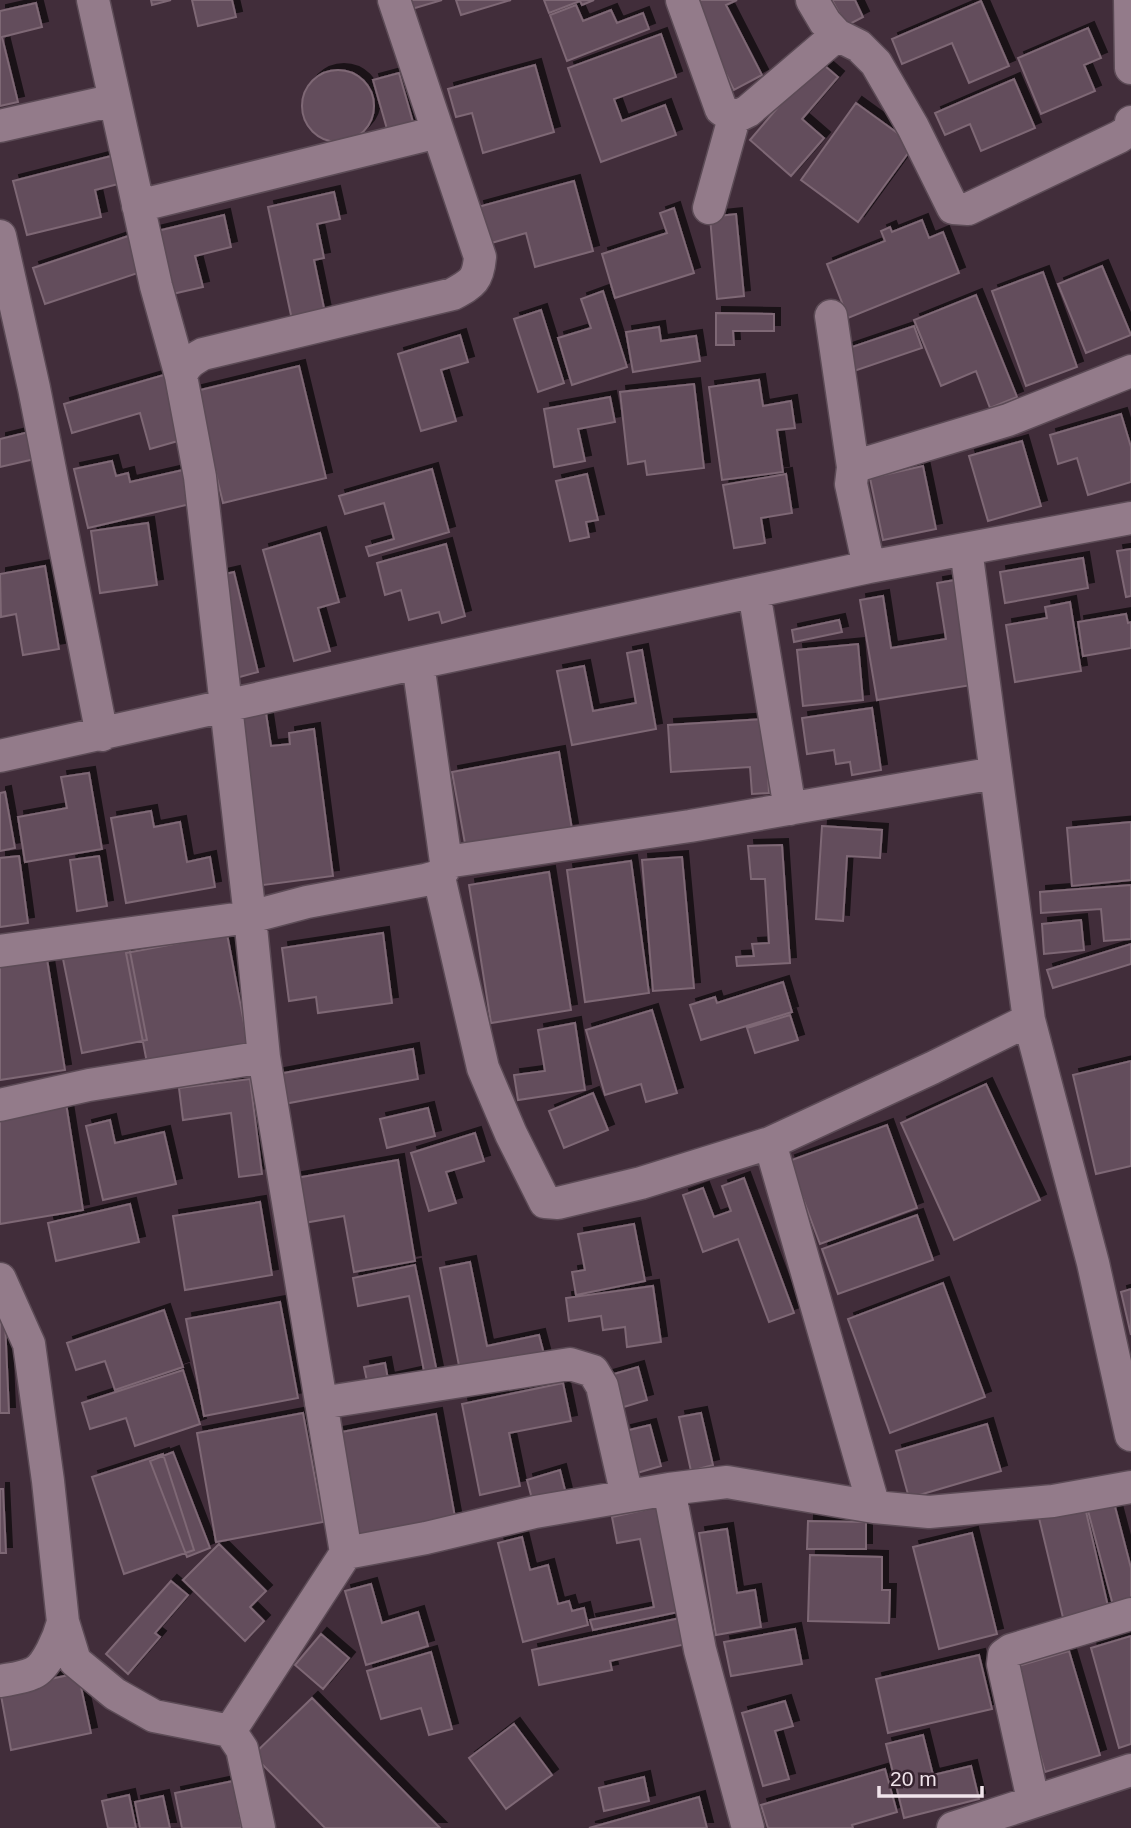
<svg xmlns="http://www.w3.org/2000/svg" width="1131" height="1828" font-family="Arial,sans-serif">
  <defs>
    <filter id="shadow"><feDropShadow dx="6" dy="-6" stdDeviation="0" flood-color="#0009"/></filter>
  </defs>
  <rect width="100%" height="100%" fill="#412d3a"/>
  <path fill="#634e5b" stroke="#7e6775" stroke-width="2" filter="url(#shadow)" d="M151 0H171L152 5Z
    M192 0H232L236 17 198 26Z
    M402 0H442L405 11Z
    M456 0H511L461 15Z
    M544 0H594L582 5 580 1 549 13Z
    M689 0H737L726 5 762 75 734 90Z
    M832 0H855L863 17 846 26Z
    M981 1 1009 66 969 83 952 43 902 64 892 39Z
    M36 3 42 27 2 37 18 102 0 106V11Z
    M576 5 583 21 611 10 617 23 643 13 649 29 567 61 550 15Z
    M1088 28 1101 58 1084 65 1095 91 1041 114 1018 58Z
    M661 34 676 77 614 99 622 121 665 105 676 135 601 162 568 68Z
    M818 60 838 77 802 119 824 138 791 176 750 140Z
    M535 65 554 132 483 153 472 113 456 117 448 89Z
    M302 106a36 36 0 1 1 72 0a36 36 0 1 1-72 0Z
    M399 73 415 129 389 136 373 80Z
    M1014 79 1035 128 981 151 970 124 945 135 935 113Z
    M856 103 914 145 858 222 801 180Z
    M115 155 122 183 95 190 101 217 27 235 13 181Z
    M574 181 593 251 535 267 526 233 488 244 478 207Z
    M334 192 340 219 317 224 324 258 314 260 325 313 292 320 268 207Z
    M674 208 694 273 615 298 602 254 667 233 660 213Z
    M736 214 744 296 717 299 710 217Z
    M224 215 231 247 195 256 203 287 168 295 153 232Z
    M922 220 929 238 943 232 959 273 848 318 827 264 885 241 881 231 890 227 892 232Z
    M134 234 147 270 45 304 33 268Z
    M1102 266 1131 335 1086 353 1058 284Z
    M1043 272 1077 367 1026 386 992 291Z
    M603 291 627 367 572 385 558 338 591 328 581 299Z
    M976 295 1017 397 990 408 976 371 941 386 914 320Z
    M541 310 564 383 538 392 514 319Z
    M716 313 774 314V331H733L734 345H716Z
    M914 326 922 348 848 373 840 351Z
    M659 327 661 341 696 336 700 361 633 372 626 332Z
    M460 335 468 362 441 370 456 421 421 431 398 354Z
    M299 366 326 478 223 503 196 391Z
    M174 372 192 437 150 449 140 413 72 433 64 404Z
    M759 380 763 406 791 401 795 428 777 430 783 472 722 480 709 387Z
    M694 384 704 468 647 475 645 461 628 464 620 392Z
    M610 397 615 422 578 429 585 461 554 467 544 409Z
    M1121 414 1131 447V482L1088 495 1077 458 1058 464 1050 435Z
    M33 431 39 458 0 467V439Z
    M1022 441 1041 506 988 521 969 456Z
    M112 461 116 476 128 473 130 482 196 467 203 501 88 528 74 469Z
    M923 466 936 529 883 540 870 478Z
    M432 469 449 532 369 556 366 547 394 539 384 503 345 514 339 496Z
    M587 474 598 520 586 522 589 537 570 541 556 481Z
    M786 474 792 513 761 518 765 543 734 548 723 485Z
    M148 523 157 585 100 593 91 531Z
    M320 533 339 602 318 608 330 651 294 661 263 550Z
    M446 544 465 616 442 623 439 612 409 620 401 590 385 595 377 563Z
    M1131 549V596L1126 597 1117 551Z
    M1083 558 1088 588 1005 603 1000 572Z
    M45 566 59 649 23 655 16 614 1 617 0 574Z
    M234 572 258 672 236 678 212 577Z
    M961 579 978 684 877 700 860 600 883 596 891 648 946 639 937 583Z
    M1070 602 1081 671 1015 682 1006 625 1047 618 1045 607Z
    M1126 614 1128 623 1131 622V648L1083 656 1078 622Z
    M839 620 842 632 794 642 792 630Z
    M858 644 863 700 803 706 797 650Z
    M642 650 656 729 572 745 557 671 584 666 593 711 636 703 627 653Z
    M872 708 881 770 852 775 850 762 836 764 834 750 807 754 802 718Z
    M266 713 271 746 290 744 289 733 314 729 333 876 256 886 234 717Z
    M765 719 769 793 752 794 750 767 671 772 668 725Z
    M559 752 572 829 466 849 452 772Z
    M89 773 102 849 25 862 18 817 67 808 61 777Z
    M5 792 15 848 0 851V793Z
    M151 811 154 827 180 822 187 862 210 857 215 887 126 903 111 818Z
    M1131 822V880L1072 886 1067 828Z
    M822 826 882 830 880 858 847 856 843 921 816 919Z
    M782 845 790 963 737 966 736 957 754 956 752 944 769 943 765 879H751L748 846Z
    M19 856 28 923 0 927V858Z
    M99 856 107 906 77 911 70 860Z
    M682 857 694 988 653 991 642 860Z
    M631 861 649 993 585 1002 567 870Z
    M549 872 571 1010 491 1023 469 885Z
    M1131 885V939L1104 941 1101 909 1041 913 1040 892Z
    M1081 920 1084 950 1044 954 1042 924Z
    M383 933 392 1003 318 1013 316 997 289 1001 282 948Z
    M227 934 248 1044 147 1063 126 953Z
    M127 936 147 1040 82 1053 61 949Z
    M1131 944V964L1053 988 1047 970Z
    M46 953 65 1070 0 1080V960Z
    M783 982 792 1012 701 1040 690 1005 715 997 717 1003Z
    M652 1010 677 1093 646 1102 641 1084 605 1095 586 1030Z
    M790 1015 798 1040 755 1053 747 1028Z
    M575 1023 585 1090 518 1100 514 1075 545 1071 538 1030Z
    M413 1049 418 1079 284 1104 278 1074Z
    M1131 1061V1166L1096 1174 1073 1075Z
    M250 1079 262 1174 239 1177 231 1113 183 1120 179 1088Z
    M986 1084 1040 1200 954 1240 901 1123Z
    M593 1093 608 1130 564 1148 549 1111Z
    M65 1097 83 1210 0 1224V1107Z
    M428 1108 435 1136 387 1148 380 1119Z
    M110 1120 115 1143 164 1132 176 1184 103 1200 86 1126Z
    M887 1125 917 1208 820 1244 789 1161Z
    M475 1133 484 1161 446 1172 456 1203 429 1211 411 1153Z
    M398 1160 415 1261 354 1272 344 1216 304 1223 296 1178Z
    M744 1178 794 1313 769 1322 738 1239 703 1252 683 1195 703 1188 714 1217 731 1211 722 1186Z
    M260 1202 272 1275 185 1290 173 1216Z
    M130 1204 139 1242 56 1261 48 1223Z
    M917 1215 933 1260 838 1294 822 1249Z
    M634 1224 645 1281 576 1295 572 1272 585 1270 578 1234Z
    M470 1262 487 1346 539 1335 545 1358 461 1376 440 1268Z
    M415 1265 438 1377 369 1391 364 1367 385 1363 388 1379 424 1371 409 1296 358 1306 353 1278Z
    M943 1283 985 1397 890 1433 848 1319Z
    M653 1286 661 1342 627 1347 625 1327 603 1330 601 1316 569 1321 566 1298Z
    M1131 1289V1335L1121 1292Z
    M280 1302 298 1398 204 1416 186 1319Z
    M164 1310 183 1367 115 1390 105 1361 76 1370 67 1343Z
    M0 1321H5L9 1413H0Z
    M638 1367 647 1400 617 1409 607 1376Z
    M183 1370 200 1424 135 1446 126 1418 90 1429 82 1403Z
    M563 1383 571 1421 509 1433 520 1486 480 1495 462 1404Z
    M303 1413 323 1522 216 1542 197 1433Z
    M701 1413 713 1465 691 1471 679 1417Z
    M436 1414 455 1517 351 1537 331 1434Z
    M987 1424 1001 1471 909 1498 896 1451Z
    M650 1425 661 1466 637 1473 625 1431Z
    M173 1452 210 1548 187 1557 150 1461Z
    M163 1454 194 1550 124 1574 92 1477Z
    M560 1470 566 1494 533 1503 527 1480Z
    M0 1489H3L6 1553H0Z
    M1113 1499 1131 1568V1604L1114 1609 1087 1507Z
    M661 1506 683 1611 593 1630 590 1620 654 1607 640 1539 617 1543 612 1517Z
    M1085 1507 1110 1615 1065 1626 1039 1518Z
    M808 1521 866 1522V1549H807Z
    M727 1529 737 1593 755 1590 761 1627 716 1635 699 1533Z
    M972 1533 997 1634 939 1649 913 1547Z
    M522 1537 530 1570 548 1565 558 1604 569 1601 572 1611 584 1608 588 1625 523 1642 498 1543Z
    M219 1544 266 1591 250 1607 264 1621 245 1641 183 1580Z
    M810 1555 882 1557V1590H890L889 1623 808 1621Z
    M171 1581 188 1595 155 1633 160 1637 128 1674 106 1654Z
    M371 1584 382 1623 418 1612 428 1646 366 1665 345 1591Z
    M680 1618 686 1644 610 1661 612 1670 539 1685 532 1650Z
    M795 1629 802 1664 731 1676 724 1642Z
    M321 1634 349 1658 323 1689 295 1665Z
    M1131 1636V1744L1119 1748 1091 1648Z
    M1069 1651 1100 1755 1045 1772 1015 1667Z
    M431 1652 452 1729 429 1735 421 1708 381 1719 367 1671Z
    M979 1655 992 1709 888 1733 876 1679Z
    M78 1673 91 1733 11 1750 0 1690Z
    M312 1698 440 1828H325L253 1755Z
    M785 1701 793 1726 775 1731 789 1779 763 1786 742 1713Z
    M514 1724 552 1775 506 1809 469 1758Z
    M923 1735 933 1775 971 1766 979 1799 904 1818 886 1744Z
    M885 1769 897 1812 852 1825 853 1828H768L761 1805Z
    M644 1777 649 1801 604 1811 599 1788Z
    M233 1781 242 1828H182L175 1793Z
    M129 1795 136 1828H108L102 1801Z
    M163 1796 170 1828H140L135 1802Z
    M699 1797 707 1828H589Z"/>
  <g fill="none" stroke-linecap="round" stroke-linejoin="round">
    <g stroke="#5c4b56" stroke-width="35">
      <path id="street" d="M93 0 156 286 181 376
        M682 0 721 109 734 118 748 111 837 35
        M812 0 825 22 837 35 859 46 876 63 913 127 953 208 968 209 1119 137 1130 130 1131 122
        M1130 0 1131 68
        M0 126 115 100
        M138 206 438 132
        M709 208 734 118
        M0 236 34 388 102 735
        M831 316 853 467
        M966 549 1029 1020 1093 1263 1131 1435
        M869 567 851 484 853 467 1008 420 1131 371
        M754 592 790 809
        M418 663 446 862C444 875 437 877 425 880L307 902 250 917 264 1057 346 1553 426 1538 535 1512 669 1489 727 1482 874 1507 929 1512 1053 1501 1131 1487
        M0 756 418 663 869 567 1131 518
        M446 862 690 826 995 773
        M439 877 483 1068 511 1134 545 1202 558 1203 641 1183 770 1143 932 1068 1029 1020
        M0 951 250 917 200 477 181 376C185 364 192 360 203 354L453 294C473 283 478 280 480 257L394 0
        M0 1105 89 1085 264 1057
        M770 1143 874 1507
        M0 1279 29 1344 48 1481 63 1622C59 1637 47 1667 33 1673 23 1678 10 1679 0 1681
        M321 1403 570 1364 593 1371 602 1386 627 1496
        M669 1489 700 1650 748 1828
        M63 1622 75 1661 115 1694 154 1716 230 1731 242 1749 259 1828
        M230 1731 346 1553
        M1033 1800 1003 1664 1004 1655 1011 1650 1131 1614
        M953 1828 1131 1770"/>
    </g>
    <use href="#street" stroke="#937b8a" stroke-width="32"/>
  </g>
  <path d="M879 1786v10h103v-10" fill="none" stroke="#f1e4eb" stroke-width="3.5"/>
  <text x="890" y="1786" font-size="21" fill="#f1e4eb" stroke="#36232f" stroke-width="5" paint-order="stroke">20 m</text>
</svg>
